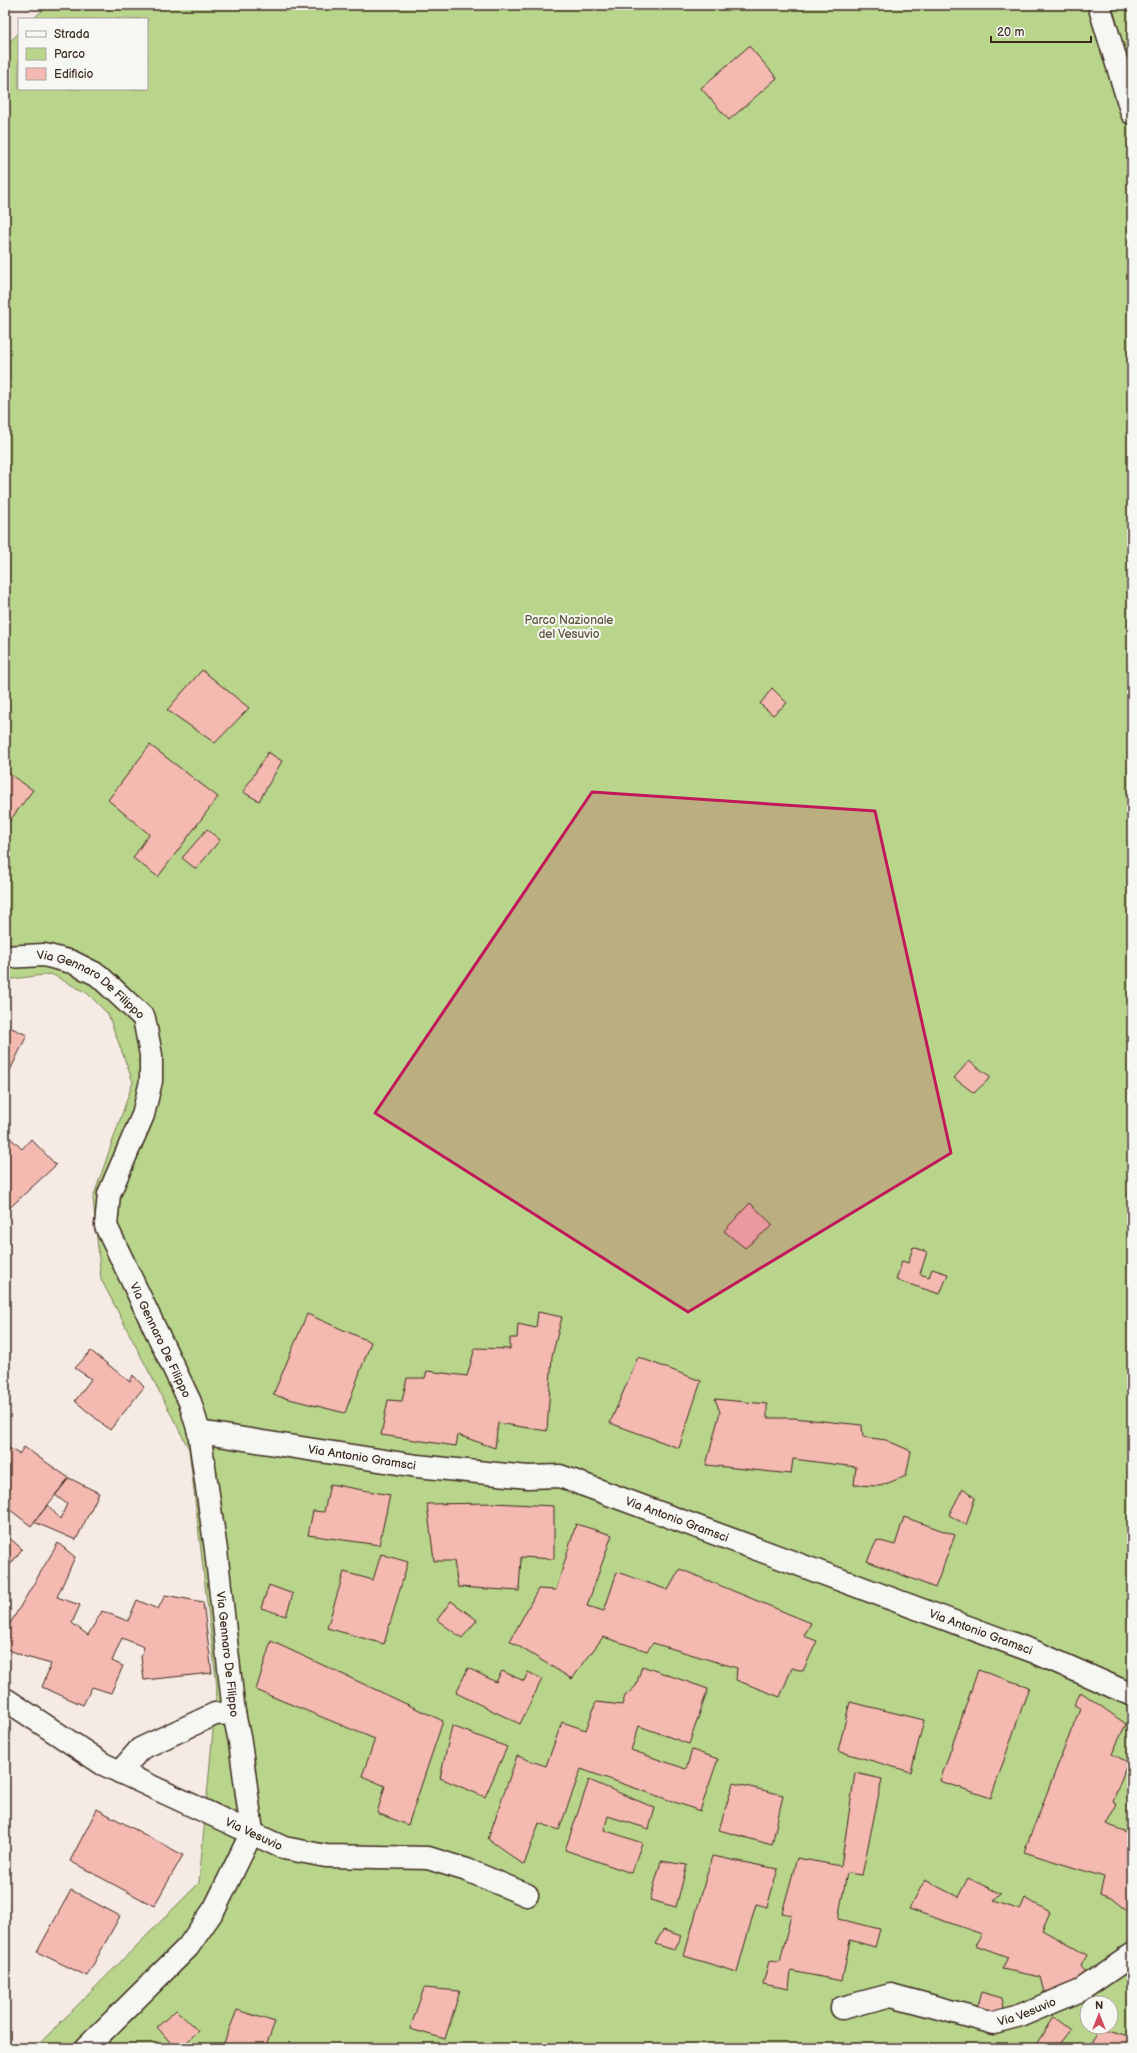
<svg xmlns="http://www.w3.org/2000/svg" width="1137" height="2053" font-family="'Balsamiq Sans',sans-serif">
  <rect width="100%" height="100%" fill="#f6eae5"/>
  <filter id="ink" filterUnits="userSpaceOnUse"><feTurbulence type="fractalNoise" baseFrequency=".025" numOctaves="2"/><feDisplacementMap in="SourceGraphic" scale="8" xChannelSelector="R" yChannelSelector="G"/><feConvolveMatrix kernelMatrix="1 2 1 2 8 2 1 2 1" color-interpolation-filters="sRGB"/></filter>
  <g filter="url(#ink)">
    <path fill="#b9d58c" stroke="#7a8055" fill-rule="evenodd" d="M48 5H1132V2048H35L199 1883 217 1687 189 1449 101 1279 93 1198 133 1082 108 1014 87 993 51 974 5 980V46L19 33V89H147V19H33ZM1087 2003H1111V2027H1087Z"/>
    <path fill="#f4b9b0" stroke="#3b2a1e" d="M749 46 777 78 729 120 701 88Z
      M202 670 249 708 215 743 167 710Z
      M772 688 787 703 773 715 760 704Z
      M150 745 218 797 158 877 133 858 149 834 108 800Z
      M268 752 282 761 259 801 243 792Z
      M5 771 33 790 5 827Z
      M207 829 220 840 196 869 182 858Z
      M5 1025 27 1035 5 1081Z
      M969 1061 991 1077 974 1093 954 1078Z
      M5 1133 22 1149 31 1139 56 1165 5 1212Z
      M750 1203 773 1225 745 1248 724 1231Z
      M913 1247 927 1252 920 1274 929 1277 932 1269 948 1274 940 1294 896 1280 902 1261 908 1263Z
      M538 1312 562 1317 552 1356 547 1431 498 1423 495 1448 458 1435 456 1446 381 1435 388 1400 402 1401 407 1378H425L427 1371 467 1376 475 1348 510 1349V1338H517L518 1324 536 1328Z
      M307 1314 371 1342 345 1413 273 1395Z
      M91 1351 130 1382 133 1375 144 1387 110 1430 75 1401 91 1379 75 1368Z
      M638 1357 701 1381 679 1448 610 1423Z
      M715 1399 767 1404V1418H793L862 1425 863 1437 886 1440 911 1451 906 1476 880 1486 854 1485 856 1467 793 1459 791 1474 706 1465 720 1412Z
      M5 1446 19 1454 24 1447 69 1478 31 1526 5 1506Z
      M69 1478 99 1493 76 1540 34 1522 48 1505 60 1519 67 1504 55 1495Z
      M330 1484 390 1495 379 1545 308 1535 313 1511 324 1512Z
      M963 1488 975 1498 966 1525 949 1515Z
      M493 1503 554 1506V1559L521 1557 519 1591 458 1587 454 1561H434L427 1504Z
      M904 1517 955 1535 935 1588 867 1561 877 1540 895 1545Z
      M576 1524 612 1535 587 1606 604 1611 617 1572 668 1590 680 1569 811 1623 804 1636 817 1641 803 1671 792 1668 780 1697 736 1680 737 1668 653 1643 647 1651 603 1637 572 1679 510 1641 538 1589 556 1590Z
      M5 1534 22 1549 5 1572Z
      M58 1543 75 1557 57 1597 80 1605 72 1623 88 1635 102 1611 128 1621 137 1600 158 1609 165 1595 203 1602 212 1673 144 1680 141 1657 144 1647 122 1638 112 1661 123 1666 111 1693 92 1687 83 1705 42 1687 51 1664 26 1657 5 1648V1632Z
      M381 1554 408 1562 384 1644 327 1628 344 1572 373 1580Z
      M269 1585 293 1594 286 1616 261 1608Z
      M451 1601 477 1620 462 1638 437 1620Z
      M271 1641 443 1721 408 1825 377 1813 385 1786 362 1776 375 1739 256 1690Z
      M642 1666 708 1689 689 1744 639 1726 631 1750 686 1769 692 1750 718 1759 700 1811 581 1769 559 1830 539 1823 524 1865 488 1839 517 1756 546 1766 562 1722 586 1730 596 1702 622 1705 625 1696 636 1686Z
      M468 1668 496 1682 502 1671 524 1681 528 1672 542 1679 520 1724 456 1693Z
      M978 1670 1029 1687 991 1798 940 1781Z
      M1081 1692 1126 1724 1112 1754 1128 1762 1113 1801 1117 1804 1106 1824 1132 1834V1878L1130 1884 1132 1885V1899L1128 1911 1112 1898 1100 1894 1104 1877 1024 1852 1080 1708 1074 1705Z
      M850 1702 924 1720 911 1772 838 1751Z
      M452 1726 507 1747 485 1797 440 1778Z
      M855 1773 882 1779 862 1875 847 1873 838 1919 880 1929 875 1947 850 1940 842 1981 791 1971 789 1989 763 1984 769 1961 780 1962 791 1915 782 1913 797 1858 841 1866Z
      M589 1780 655 1808 649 1829 608 1816 604 1830 642 1843 631 1873 565 1850Z
      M733 1783 783 1795 772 1845 719 1830Z
      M97 1809 183 1855 154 1906 70 1861Z
      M712 1856 778 1869 767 1907 756 1904 737 1972 684 1956Z
      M661 1861 687 1865 676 1907 650 1900Z
      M968 1878 1001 1894 994 1901 1020 1910 1025 1898 1050 1912 1042 1930 1087 1955 1081 1966 1088 1977 1045 1993 1041 1977 1002 1969 1008 1957 975 1945 982 1934 909 1909 925 1880 958 1897Z
      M71 1890 120 1916 87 1976 37 1952Z
      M663 1930 682 1936 674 1950 655 1944Z
      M424 1988 460 1991 445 2039 410 2029Z
      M981 1992 1002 1998 1004 2008 991 2014 975 2013Z
      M176 2010 198 2031 181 2048H175L157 2027Z
      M237 2010 275 2022 265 2048H222Z
      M1053 2017 1070 2030 1056 2048H1034Z
      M1100 2027 1132 2037V2048H1090Z"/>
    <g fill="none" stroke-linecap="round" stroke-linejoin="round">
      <g stroke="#3b2a1e" stroke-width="25">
        <g id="minor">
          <path d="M1099 5 1132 113"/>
          <path id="s1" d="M5 957 44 955 72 962 98 975 144 1018 151 1055V1081L143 1115 109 1194 106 1226 190 1402 199 1432 216 1550 234 1713 240 1742 252 1832"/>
          <path id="s2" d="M199 1432 417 1466 528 1477 560 1476 1035 1652 1132 1695"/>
          <path id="s3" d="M5 1699 103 1764 284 1848 326 1856 428 1858 467 1870 527 1895"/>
          <path d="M120 1772 140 1749 215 1714 234 1713"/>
          <path id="s4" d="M842 2008 891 1995 994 2023 1017 2017 1081 1990 1132 1955"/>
          <path d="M86 2048 188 1947 215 1908 252 1832"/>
        </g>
      </g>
      <use href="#minor" stroke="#f6f6f2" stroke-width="22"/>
    </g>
  </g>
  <path fill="#c2185b" fill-opacity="0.2" stroke="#c2185b" stroke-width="3" stroke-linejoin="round" d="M592 792 875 811 951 1153 688 1312 375 1113Z"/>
  <g text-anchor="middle" stroke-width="4" stroke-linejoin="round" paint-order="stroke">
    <g font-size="12" fill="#5a553a" stroke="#f6f6f2">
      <text x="569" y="624">Parco Nazionale<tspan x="569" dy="14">del Vesuvio</tspan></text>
    </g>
    <g font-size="12" fill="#3b2a1e" stroke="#f6f6f2">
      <text dy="4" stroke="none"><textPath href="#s1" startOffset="95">Via Gennaro De Filippo</textPath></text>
      <text dy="4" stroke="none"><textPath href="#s1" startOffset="503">Via Gennaro De Filippo</textPath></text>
      <text dy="4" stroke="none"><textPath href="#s2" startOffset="165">Via Antonio Gramsci</textPath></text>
      <text dy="4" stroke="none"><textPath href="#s2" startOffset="489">Via Antonio Gramsci</textPath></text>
      <text dy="4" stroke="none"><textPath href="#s2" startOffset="813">Via Antonio Gramsci</textPath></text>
      <text dy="4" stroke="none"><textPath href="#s1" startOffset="827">Via Gennaro De Filippo</textPath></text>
      <text dy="4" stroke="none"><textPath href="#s3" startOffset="284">Via Vesuvio</textPath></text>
      <text dy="4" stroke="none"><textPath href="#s4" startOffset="192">Via Vesuvio</textPath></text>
    </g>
  </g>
  <rect width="1137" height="2053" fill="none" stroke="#f6f6f2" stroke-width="20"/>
  <rect x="10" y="10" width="1117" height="2033" fill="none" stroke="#3b2a1e" stroke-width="1.5" filter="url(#ink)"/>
  <rect x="18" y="18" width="130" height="72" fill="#f6f6f2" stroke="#aba49d"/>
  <rect x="26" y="31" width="20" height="6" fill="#f6f6f2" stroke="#aba49d"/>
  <text x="54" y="38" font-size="12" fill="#3b2a1e">Strada</text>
  <rect x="26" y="48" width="20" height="12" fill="#b9d58c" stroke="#aba49d"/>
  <text x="54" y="58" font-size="12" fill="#3b2a1e">Parco</text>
  <rect x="26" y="68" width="20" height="12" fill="#f4b9b0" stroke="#aba49d"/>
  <text x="54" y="78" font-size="12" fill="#3b2a1e">Edificio</text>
  <g transform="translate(1099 2015)"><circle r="19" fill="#f6f6f2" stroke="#aba49d"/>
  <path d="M0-3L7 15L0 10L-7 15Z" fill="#d1495b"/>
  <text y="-6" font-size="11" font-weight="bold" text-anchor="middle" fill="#3b2a1e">N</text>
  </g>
  <path d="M991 36v6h100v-6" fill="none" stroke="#3b2a1e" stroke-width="2"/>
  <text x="997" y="36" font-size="12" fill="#3b2a1e" stroke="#f6f6f2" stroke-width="3" paint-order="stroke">20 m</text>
</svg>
